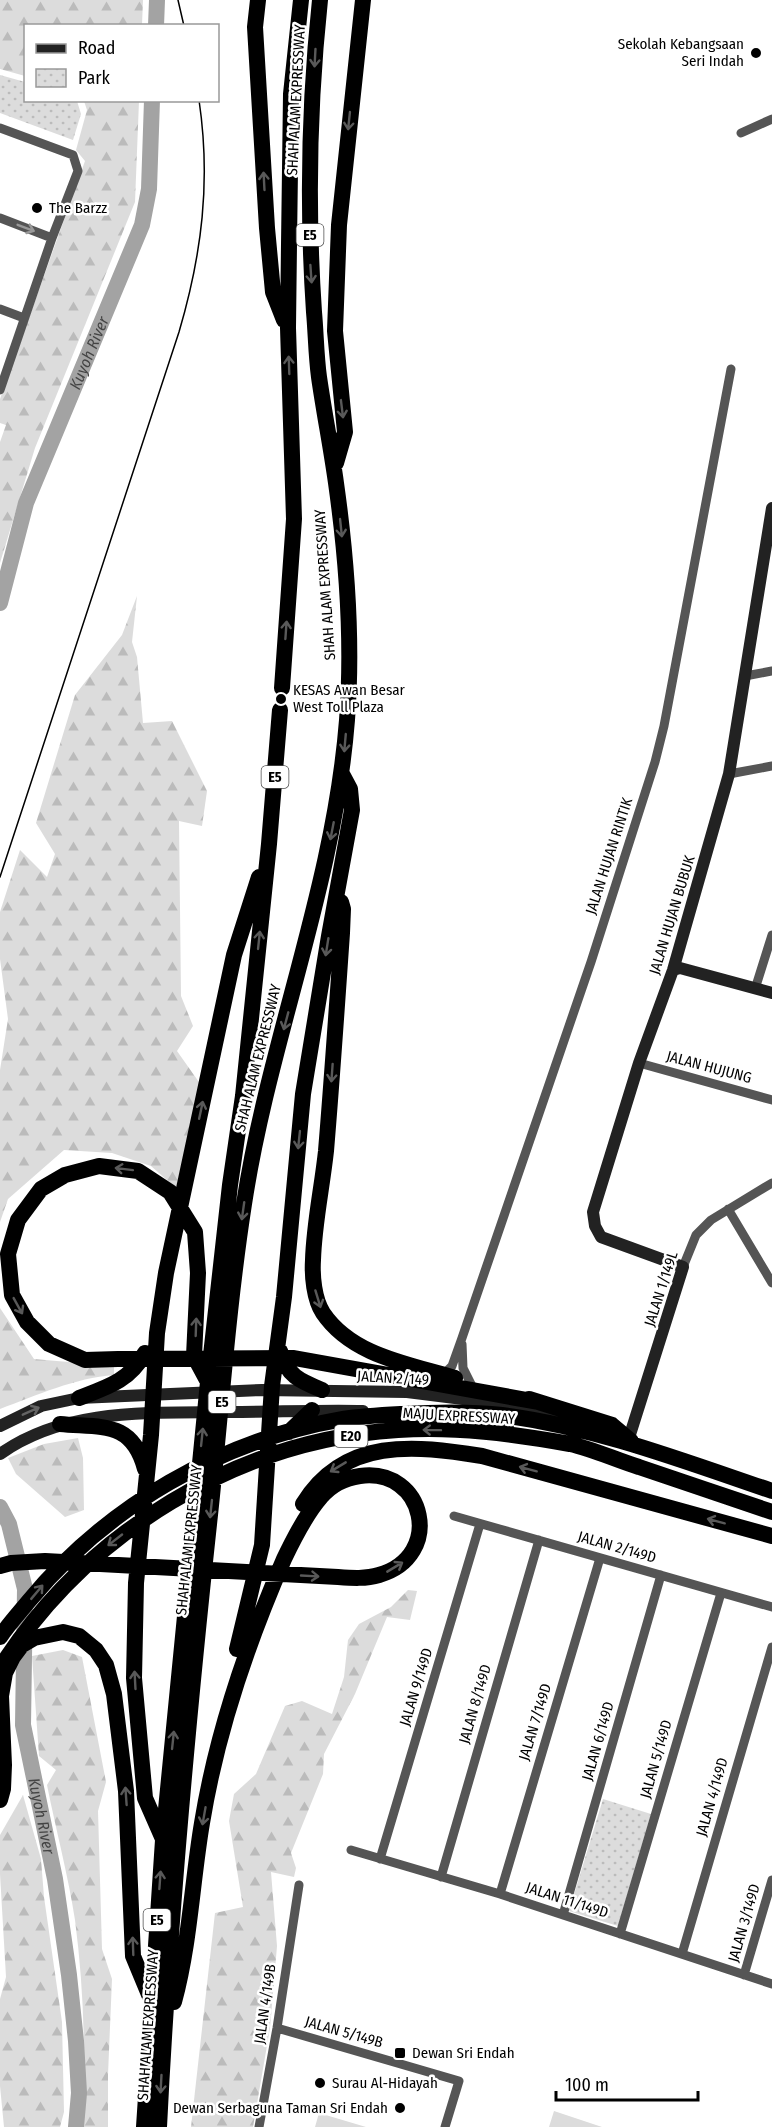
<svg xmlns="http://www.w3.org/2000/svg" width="772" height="2127" font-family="'Fira Sans Condensed',sans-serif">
  <defs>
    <pattern id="forest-firs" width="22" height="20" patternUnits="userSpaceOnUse" patternTransform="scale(1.5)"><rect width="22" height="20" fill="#dcdcdc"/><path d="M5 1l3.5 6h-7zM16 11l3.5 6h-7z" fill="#bbb"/></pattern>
    <pattern id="park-dots" width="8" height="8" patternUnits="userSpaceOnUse" patternTransform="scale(1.5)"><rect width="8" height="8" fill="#dcdcdc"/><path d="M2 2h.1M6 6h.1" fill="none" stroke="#bbb" stroke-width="1.8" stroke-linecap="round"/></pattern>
  </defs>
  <rect width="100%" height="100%" fill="#fff"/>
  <path fill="url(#forest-firs)" d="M0 0H143L142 25 26 26 25 76 0 69Z
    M84 101H139L135 202 35 448 0 563V442L6 425 0 423V399L85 161 76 150 87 110Z
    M137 596 132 642 137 657 143 723 172 721 207 791 202 826 179 821 181 996 193 1026 177 1051 201 1085 176 1188 151 1166 112 1153 64 1150 8 1199 0 1222V1070L8 1019 0 959V912L20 850 47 877 55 854 36 823 75 695 122 635Z
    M0 1308 34 1359 114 1366V1375C75 1378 37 1395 0 1409Z
    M78 1438 83 1458 84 1510 65 1517 16 1474 8 1458 44 1444Z
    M408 1590 417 1591 410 1620 387 1617 355 1694 324 1754 323 1774 291 1853 296 1868 294 1877 271 1872 277 1946 270 2028 253 2127H191L215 1913 243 1907 229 1821 234 1794 256 1774 285 1706 302 1701 332 1714 344 1677 348 1640 359 1624 391 1607Z
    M63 1650 82 1657 106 1782 98 1811 102 1949 112 1979 108 2075V2127H82C86 2058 84 1989 75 1920 68 1875 56 1830 47 1785L56 1770 39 1756 32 1656Z
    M23 1795 41 1859 44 1897 62 2022 64 2112 60 2127H4L0 2086V1999L6 1977 0 1874V1835Z"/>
  <path fill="url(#park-dots)" d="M0 75 25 82 26 100 77 101 81 114 73 140 0 113Z
    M603 1799 651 1814 618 1926 569 1911Z"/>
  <path fill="#dcdcdc" d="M554 2111 602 2127H549Z
    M319 2113 366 2127H315Z"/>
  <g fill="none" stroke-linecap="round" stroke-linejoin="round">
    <g stroke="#a3a3a3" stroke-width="16">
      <path d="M156 26 157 0"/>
      <path id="s1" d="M0 603 26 503 142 225 149 189 152 100"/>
      <path id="s2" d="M0 1507 9 1524 25 1589 23 1725 55 1879 69 1975 76 2041 79 2093 76 2127"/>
    </g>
    <path stroke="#555" stroke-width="9" d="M0 128 73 155 78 171 52 238 0 390
      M741 133 772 119
      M0 218 52 238
      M0 309 24 318
      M745 676 772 671
      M729 774 772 766
      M755 989 772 935
      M639 1063 772 1100
      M728 1209 772 1283
      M683 1267 696 1235 711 1220 772 1183
      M462 1344 463 1368 474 1390
      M442 1376 452 1366 462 1338 591 962 655 762 664 726 731 369
      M454 1516 772 1607
      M351 1850 500 1894 772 1984
      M380 1859 480 1524
      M441 1877 539 1540
      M500 1894 600 1558
      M563 1915 661 1575
      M620 1934 721 1593
      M682 1954 772 1647
      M744 1975 772 1880
      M277 2028 459 2081 445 2127
      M259 2127 277 2028 299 1885"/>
    <path stroke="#222" stroke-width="12" d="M673 970 680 968 772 993
      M454 1418 508 1428
      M0 1426 41 1406 79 1398 262 1390 407 1392 518 1406 563 1419
      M628 1441 683 1267 601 1237 595 1226 593 1212 639 1063 673 970 729 774 772 508
      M0 1454C66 1407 152 1413 230 1412 274 1412 318 1410 363 1411"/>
    <path stroke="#000" stroke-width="16" d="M258 0 255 27 267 228 273 292 284 320
      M336 463 345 432 335 331 339 225 363 0
      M282 688 294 519 288 328 289 244 291 94 301 0
      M341 902 343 909 342 933C337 1006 332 1079 326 1151 322 1188 314 1224 313 1260 312 1276 314 1299 323 1313 352 1356 409 1364 455 1378
      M280 1351C287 1376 300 1381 322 1390
      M208 1382 194 1356 198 1273 195 1232 170 1192 138 1171 99 1166 65 1175 41 1189 18 1220 8 1254 12 1295 27 1322 49 1344 85 1360 118 1359 294 1358 538 1402
      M79 1398C108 1387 129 1381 145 1353
      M529 1399 612 1425 631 1441
      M60 1424C101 1428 132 1420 145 1469
      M289 1432 312 1410
      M303 1504C344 1437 415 1445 482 1456L772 1536
      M0 1566 11 1563 45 1561 338 1577C352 1578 366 1579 379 1575 445 1556 425 1467 360 1476 345 1478 331 1485 321 1497 306 1514 294 1538 284 1559 247 1644 217 1731 202 1823 192 1882 190 1943 174 2002
      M0 1637C8 1625 19 1613 28 1602 107 1506 221 1440 343 1419 363 1416 383 1415 402 1414 436 1412 469 1411 502 1415 595 1427 684 1461 772 1491
      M237 1649 262 1545 272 1386 284 1297 303 1094 329 936 352 810 350 789 342 774
      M0 1668C87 1532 237 1440 398 1430 455 1426 514 1434 570 1444 593 1449 616 1460 639 1467 683 1482 728 1497 772 1512
      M0 1800 3 1789 4 1765 1 1696 5 1673 13 1657 22 1645 34 1638 63 1632 79 1636 96 1650 106 1665 114 1694 126 1791 133 1956 150 1997
      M163 1839 145 1798 134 1678 136 1583 151 1435 157 1333 166 1273 234 955 259 877
      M144 2127 163 1840 208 1382 230 1185 243 1096 269 844 280 710
      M159 2127C169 1923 188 1718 210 1515 221 1411 228 1307 244 1204 269 1040 334 887 347 720 353 641 347 561 336 483 331 447 324 412 319 377 316 355 316 334 314 312 307 208 309 103 320 0"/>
    <path stroke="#000" stroke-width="1.5" d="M178 0 184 26
      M0 877 179 332C202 254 211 181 199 100"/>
  </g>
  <defs><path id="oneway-shaft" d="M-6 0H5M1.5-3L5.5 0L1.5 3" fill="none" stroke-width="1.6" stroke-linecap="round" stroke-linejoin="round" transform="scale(1.5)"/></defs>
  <g stroke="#595959">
    <use href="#oneway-shaft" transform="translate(315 58) rotate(93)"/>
    <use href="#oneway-shaft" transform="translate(349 121) rotate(96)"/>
    <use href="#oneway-shaft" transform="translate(264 181) rotate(-93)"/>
    <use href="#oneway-shaft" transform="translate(311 274) rotate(86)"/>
    <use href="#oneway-shaft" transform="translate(289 365) rotate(-92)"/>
    <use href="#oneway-shaft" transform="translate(342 409) rotate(83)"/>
    <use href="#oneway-shaft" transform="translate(341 528) rotate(84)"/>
    <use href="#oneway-shaft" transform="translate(286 630) rotate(-86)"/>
    <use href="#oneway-shaft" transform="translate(345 743) rotate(95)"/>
    <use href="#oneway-shaft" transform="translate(332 831) rotate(101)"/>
    <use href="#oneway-shaft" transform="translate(259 940) rotate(-84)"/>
    <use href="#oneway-shaft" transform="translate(327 947) rotate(99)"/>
    <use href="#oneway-shaft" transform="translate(286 1021) rotate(105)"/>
    <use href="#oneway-shaft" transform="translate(332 1073) rotate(94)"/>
    <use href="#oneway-shaft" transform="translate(201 1110) rotate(-78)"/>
    <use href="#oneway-shaft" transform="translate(299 1140) rotate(96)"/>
    <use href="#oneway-shaft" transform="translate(124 1169) rotate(-173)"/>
    <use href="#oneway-shaft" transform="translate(243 1211) rotate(98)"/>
    <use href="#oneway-shaft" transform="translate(318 1299) rotate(73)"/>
    <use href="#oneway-shaft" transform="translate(18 1306) rotate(61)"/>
    <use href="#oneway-shaft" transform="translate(196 1327) rotate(-88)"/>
    <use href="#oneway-shaft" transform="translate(432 1430) rotate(-179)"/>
    <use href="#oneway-shaft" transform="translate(202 1437) rotate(-84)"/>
    <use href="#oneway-shaft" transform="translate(338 1467) rotate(149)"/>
    <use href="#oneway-shaft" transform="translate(528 1469) rotate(-165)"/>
    <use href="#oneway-shaft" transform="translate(211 1509) rotate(96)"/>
    <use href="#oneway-shaft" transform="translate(716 1521) rotate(-165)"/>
    <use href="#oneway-shaft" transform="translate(115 1540) rotate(142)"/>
    <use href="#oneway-shaft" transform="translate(395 1567) rotate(-31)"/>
    <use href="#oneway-shaft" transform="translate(310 1576) rotate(3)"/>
    <use href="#oneway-shaft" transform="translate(37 1592) rotate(-50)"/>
    <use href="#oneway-shaft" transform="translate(135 1680) rotate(-93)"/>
    <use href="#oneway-shaft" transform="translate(173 1740) rotate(-84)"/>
    <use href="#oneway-shaft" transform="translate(126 1796) rotate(-94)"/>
    <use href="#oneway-shaft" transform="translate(204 1816) rotate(100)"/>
    <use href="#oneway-shaft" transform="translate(160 1880) rotate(-86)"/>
    <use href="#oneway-shaft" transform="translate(133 1946) rotate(-92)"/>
    <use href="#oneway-shaft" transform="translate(161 2084) rotate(93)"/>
  </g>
  <use stroke="#999" href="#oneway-shaft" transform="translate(26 228) rotate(21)"/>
  <use stroke="#646464" href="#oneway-shaft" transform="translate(31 1411) rotate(-24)"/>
  <g fill="#000" stroke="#fff" stroke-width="2">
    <circle cx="756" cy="53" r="6"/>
    <circle cx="37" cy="208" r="6"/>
    <circle cx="281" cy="699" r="6"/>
    <rect x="394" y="2047" width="12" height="12" rx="3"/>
    <circle cx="320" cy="2083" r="6"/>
    <circle cx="400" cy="2108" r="6"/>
  </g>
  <g text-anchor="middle" stroke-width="5" stroke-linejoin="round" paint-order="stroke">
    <g fill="#fff" stroke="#4c4c4c" stroke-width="1.5">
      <rect x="296.5" y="224" width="27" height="22" rx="4.5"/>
      <rect x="261.5" y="766" width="27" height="22" rx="4.5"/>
      <rect x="208.5" y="1391" width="27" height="22" rx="4.5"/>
      <rect x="334.5" y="1425" width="33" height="22" rx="4.5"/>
      <rect x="143.5" y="1909" width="27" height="22" rx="4.5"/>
    </g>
    <g font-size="14" font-weight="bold" fill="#000">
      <text x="310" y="240">E5</text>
      <text x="275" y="782">E5</text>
      <text x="222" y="1407">E5</text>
      <text x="351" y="1441">E20</text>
      <text x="157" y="1925">E5</text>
    </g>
    <g font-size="15" fill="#000" stroke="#fff" text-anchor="start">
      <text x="744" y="49" text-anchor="end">Sekolah Kebangsaan<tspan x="744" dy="17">Seri Indah</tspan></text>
      <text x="49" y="213">The Barzz</text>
      <text x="293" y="695">KESAS Awan Besar<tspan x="293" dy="17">West Toll Plaza</tspan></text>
      <text x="412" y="2058">Dewan Sri Endah</text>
      <text x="332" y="2088">Surau Al-Hidayah</text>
      <text x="388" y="2113" text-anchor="end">Dewan Serbaguna Taman Sri Endah</text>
    </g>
    <g font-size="15" fill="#000" stroke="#fff">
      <text transform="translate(296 100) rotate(-87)" y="5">SHAH ALAM EXPRESSWAY</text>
      <text transform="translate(325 585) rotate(-94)" y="5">SHAH ALAM EXPRESSWAY</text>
      <text transform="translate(609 856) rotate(-72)" y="5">JALAN HUJAN RINTIK</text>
      <text transform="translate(672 915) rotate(-73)" y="5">JALAN HUJAN BUBUK</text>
      <text transform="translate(258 1058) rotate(-76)" y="5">SHAH ALAM EXPRESSWAY</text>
      <text transform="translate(709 1067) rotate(15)" y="5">JALAN HUJUNG</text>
      <text transform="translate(661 1289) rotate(-72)" y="5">JALAN 1/149L</text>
      <text transform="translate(393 1378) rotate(3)" y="5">JALAN 2/149</text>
      <text transform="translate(459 1416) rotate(3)" y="5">MAJU EXPRESSWAY</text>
      <text transform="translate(189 1540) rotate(-84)" y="5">SHAH ALAM EXPRESSWAY</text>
      <text transform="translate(617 1547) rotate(16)" y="5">JALAN 2/149D</text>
      <text transform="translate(416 1687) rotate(-73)" y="5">JALAN 9/149D</text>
      <text transform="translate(475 1704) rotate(-74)" y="5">JALAN 8/149D</text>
      <text transform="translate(535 1722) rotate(-73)" y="5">JALAN 7/149D</text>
      <text transform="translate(598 1741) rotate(-74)" y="5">JALAN 6/149D</text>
      <text transform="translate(656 1759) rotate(-74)" y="5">JALAN 5/149D</text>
      <text transform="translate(712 1797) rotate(-74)" y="5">JALAN 4/149D</text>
      <text transform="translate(567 1900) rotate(18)" y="5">JALAN 11/149D</text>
      <text transform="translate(744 1923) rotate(-74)" y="5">JALAN 3/149D</text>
      <text transform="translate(265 2004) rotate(-82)" y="5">JALAN 4/149B</text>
      <text transform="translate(148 2025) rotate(-86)" y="5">SHAH ALAM EXPRESSWAY</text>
      <text transform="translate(344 2032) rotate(16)" y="5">JALAN 5/149B</text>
    </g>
    <g font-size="16" font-style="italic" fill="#444" stroke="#fff">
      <text dy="6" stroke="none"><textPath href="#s1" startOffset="266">Kuyoh River</textPath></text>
      <text dy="6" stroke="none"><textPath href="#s2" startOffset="315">Kuyoh River</textPath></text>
    </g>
  </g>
  <rect x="24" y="24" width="195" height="78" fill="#ffffff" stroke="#999999" stroke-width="1.5"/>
  <rect x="36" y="44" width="30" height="9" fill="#222222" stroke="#999999" stroke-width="1.5"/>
  <text x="78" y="54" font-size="18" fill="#000000">Road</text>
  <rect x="36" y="69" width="30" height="18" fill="url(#park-dots)" stroke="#999999" stroke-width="1.5"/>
  <text x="78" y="84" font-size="18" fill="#000000">Park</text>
  <path d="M556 2091v9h142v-9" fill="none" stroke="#000000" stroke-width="3"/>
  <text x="565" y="2091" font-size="18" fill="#000000" stroke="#ffffff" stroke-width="4.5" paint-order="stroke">100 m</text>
</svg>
